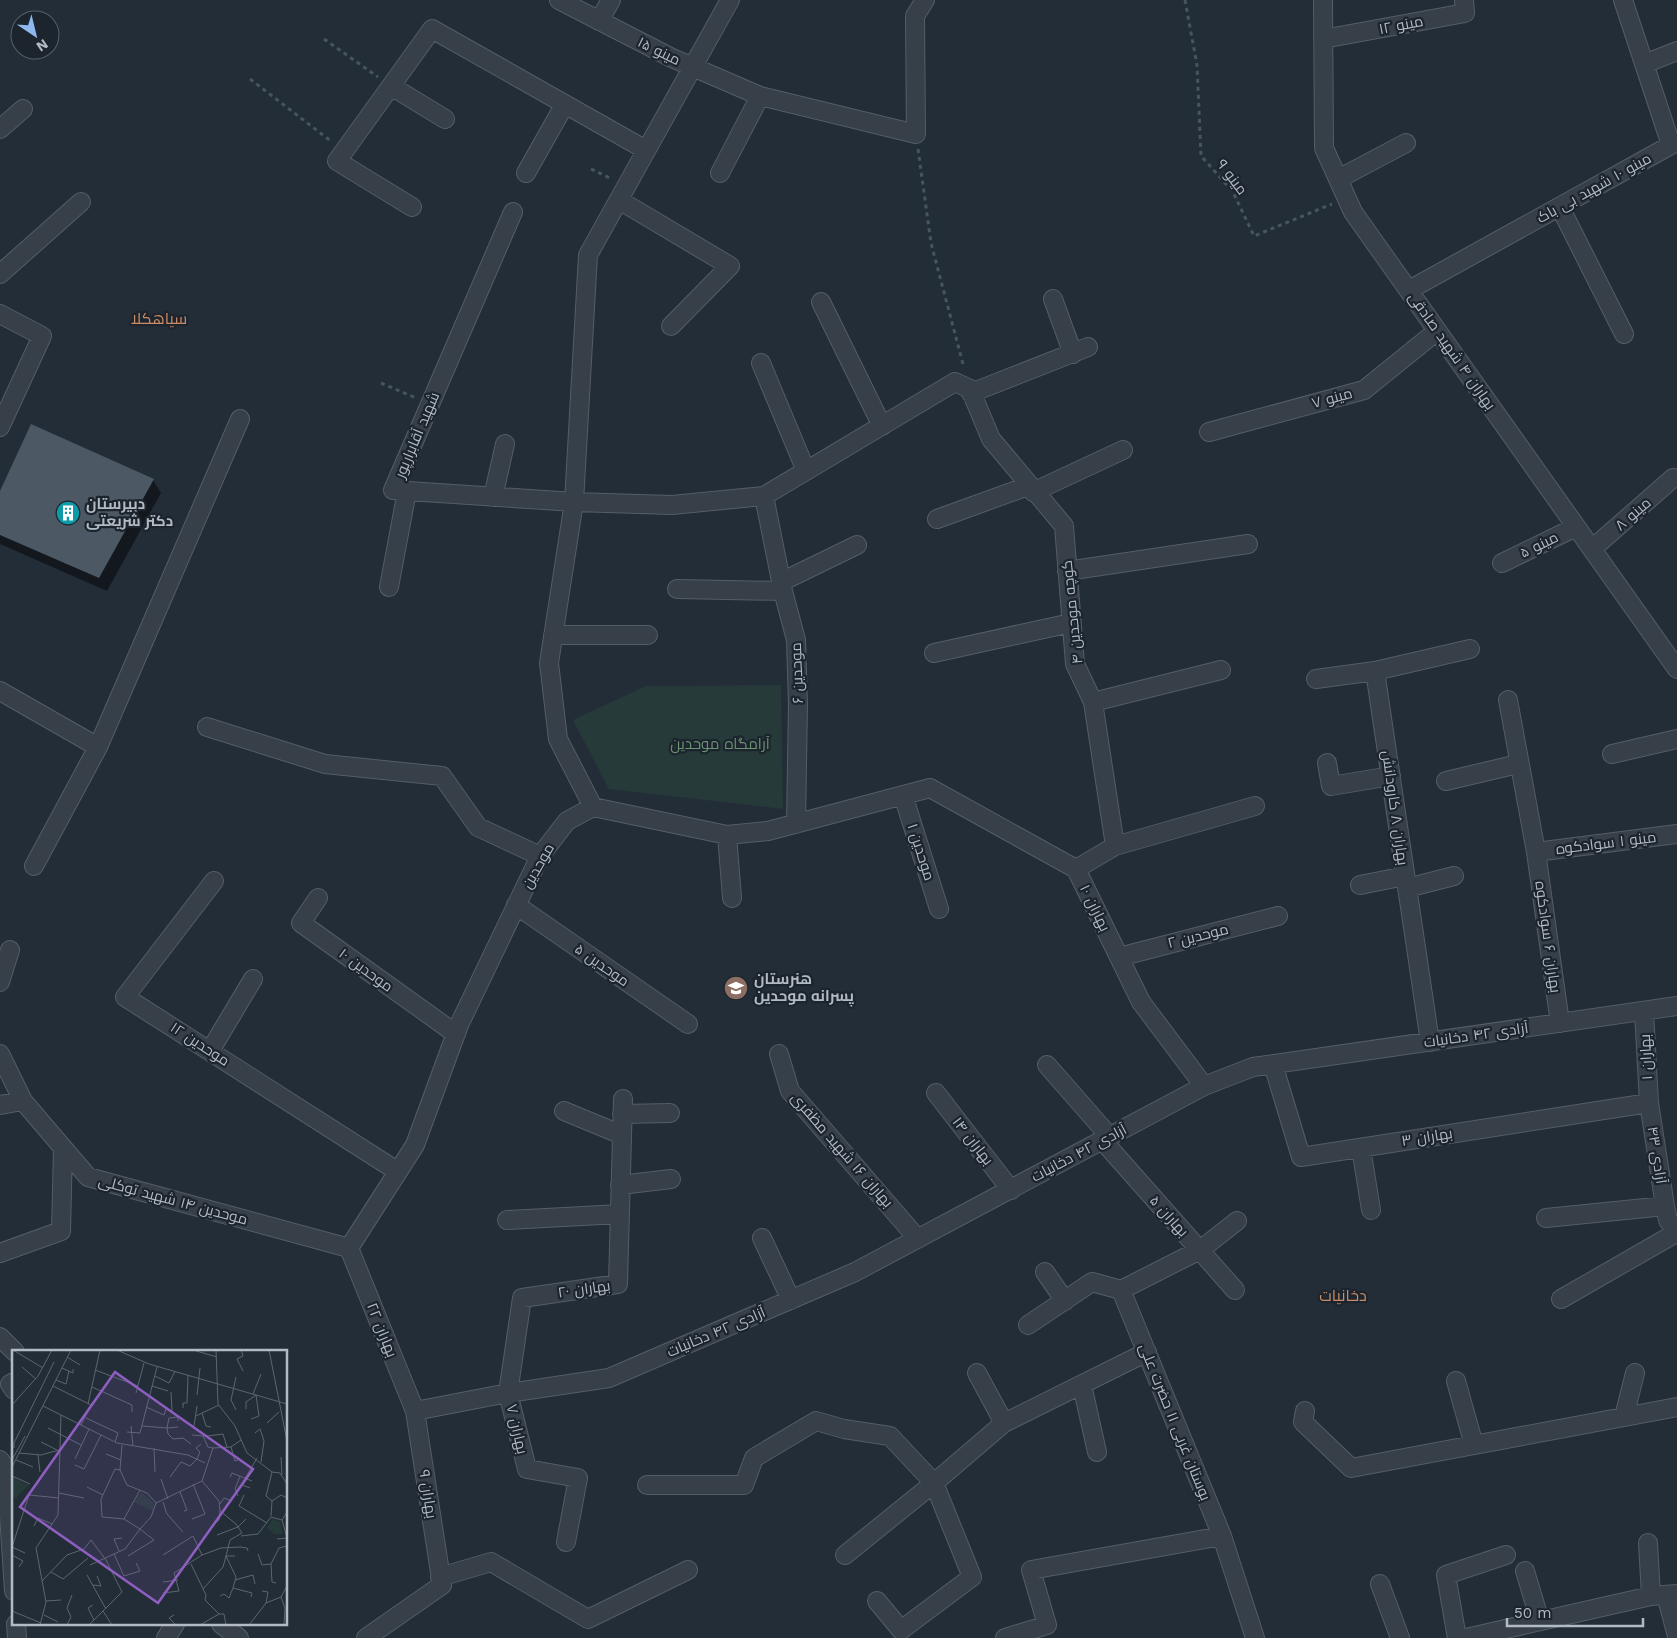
<svg xmlns="http://www.w3.org/2000/svg" width="1677" height="1638" font-family="'Work Sans',Cairo,sans-serif">
  <rect width="100%" height="100%" fill="#232d38"/>
  <path fill="#263a3a" d="M781 685 783 809 609 789 573 720 646 686Z"/>
  <path fill="#0007" d="M153 480 161 493 107 591 0 544V494Z"/>
  <path fill="#4c5863" d="M31 424 154 479 99 578 0 535V491Z"/>
  <g fill="none" stroke-linecap="round" stroke-linejoin="round">
    <g stroke="#555d66" stroke-width="20">
      <path id="minor" d="M559 0 672 58 760 96 916 134 915 16 925 0
        M1323 0 1324 148 1353 212 1677 669
        M599 21 611 0
        M1323 39 1465 13 1464 0
        M1644 64 1677 51
        M391 86 445 119
        M0 129 23 109
        M526 173 565 104
        M720 173 760 96
        M1338 179 1406 143
        M619 200 730 266 671 326
        M412 207 337 161 432 29 646 150
        M1560 207 1624 334
        M513 212 393 490 574 502 588 255 730 0
        M0 274 81 202
        M1409 290 1671 145 1623 0
        M1053 299 1073 354
        M821 302 882 426
        M0 314 42 336 0 427
        M761 363 806 471
        M971 393 1088 347
        M1209 432 1364 390 1437 331
        M1033 492 1123 450
        M764 496 783 591 796 640 798 704 796 824
        M493 497 505 444
        M937 519 1028 486
        M1592 549 1673 478
        M1502 563 1576 527
        M1067 571 1248 544
        M781 582 857 545
        M389 587 407 491
        M677 589 783 591
        M553 635H648
        M934 653 1071 623
        M1316 679 1375 671
        M0 691 98 747 240 419
        M1508 700 1536 852 1560 1023
        M1093 702 1221 670
        M207 727 325 764 442 776 478 827 540 856
        M1612 754 1677 739
        M1327 763 1331 786 1391 776
        M1446 781 1518 764
        M903 795 939 909
        M593 807 558 739 549 663 574 502 672 505 764 496 955 382 970 389 991 439 1064 526 1075 664 1093 702 1115 846 1076 869
        M727 835 732 898
        M1115 846 1255 806
        M1536 852 1677 834
        M34 866 98 747
        M214 881 125 997 397 1171
        M1360 885 1405 876
        M1407 888 1454 876
        M318 898 301 923 456 1034
        M516 905 688 1024
        M1119 957 1278 916
        M0 982 10 950
        M1644 1011 1649 1103 1665 1206 1668 1220 1677 1233
        M1430 1042 1375 671 1470 649
        M210 1051 253 979
        M0 1054 23 1101
        M779 1054 790 1091 918 1239
        M1273 1064 1301 1157 1649 1103
        M1047 1065 1110 1137
        M936 1093 1011 1190
        M0 1105 23 1101 88 1177 349 1248
        M564 1111 622 1135
        M622 1114 670 1113
        M1103 1141 1235 1290
        M1361 1148 1371 1210
        M620 1185 671 1179
        M1546 1218 1665 1206
        M507 1220 620 1214
        M1237 1221 1200 1250 1121 1290 1222 1536 1255 1638
        M762 1238 791 1300
        M349 1248 415 1145 459 1025 540 856 567 821 593 807 727 835 768 831 930 788 1076 869 1141 1002 1204 1086
        M349 1248 415 1411 442 1585 366 1638
        M0 1253 61 1231 63 1148
        M1045 1272 1065 1301
        M1561 1299 1676 1233
        M1028 1325 1092 1282 1121 1290
        M0 1337 15 1352
        M977 1373 1004 1423
        M1456 1381 1474 1445
        M14 1382 10 1384 14 1390
        M1082 1385 1097 1452
        M415 1411 508 1393 609 1378 855 1272 1204 1086 1253 1067 1677 1006
        M1305 1411 1303 1422 1351 1468 1677 1407
        M1624 1417 1635 1373
        M0 1460 6 1469 14 1591
        M647 1485H744L754 1458 816 1421 844 1429 890 1436 934 1483 845 1555
        M566 1542 578 1478 527 1469 508 1393 522 1298 618 1284 623 1099
        M1648 1543 1651 1596
        M1525 1571 1540 1621
        M440 1577 491 1562 588 1619 688 1570
        M1380 1584 1400 1638
        M1666 1595 1677 1636
        M877 1601 901 1630 972 1577 934 1483 1004 1423 1147 1352
        M16 1624 17 1638
        M221 1624 239 1638
        M166 1638 175 1624
        M1005 1638 1047 1625 1031 1570 1222 1536
        M1457 1638 1446 1575 1506 1555
        M1466 1638 1651 1596 1677 1594"/>
    </g>
    <path stroke="#455758" stroke-width="3" stroke-dasharray="4 4" stroke-linecap="butt" d="M1185 0 1197 65 1201 156 1233 192 1254 236 1332 204
      M324 39 378 77
      M250 79 332 142
      M918 149 931 243 964 368
      M591 169 612 179
      M381 383 416 398"/>
    <use href="#minor" stroke="#373f48" stroke-width="18"/>
  </g>
  <defs>
    <g id="building-disc" transform="scale(1.25)"><circle r="9.5" fill="#0f9aa8" stroke="#1c242d"/><path d="M-4-6H4V6H1V3H-1V6H-4ZM-2.5-4.3h1.7v1.8h-1.7ZM.8-4.3h1.7v1.8H.8ZM-2.5-1h1.7V.8h-1.7ZM.8-1h1.7V.8H.8Z" fill="#fff"/></g>
    <g id="school-disc" transform="scale(1.25)"><circle r="9.5" fill="#8d6e63" stroke="#1c242d"/><path d="M0-5L7-2L0 1L-7-2ZM-4 1L0 2.5L4 1V4Q0 6-4 4Z" fill="#fff"/></g>
  </defs>
  <g fill-rule="evenodd">
    <use href="#building-disc" x="68" y="513"/>
    <use href="#school-disc" x="736" y="988"/>
  </g>
  <g text-anchor="middle" stroke-width="4.5" stroke-linejoin="round" paint-order="stroke">
    <g font-size="15" fill="#b2bac4" stroke="#1c242d">
      <text transform="translate(1401 25) rotate(-11)" y="5">مینو ۱۲</text>
      <text transform="translate(659 51) rotate(26)" y="5">مینو ۱۵</text>
      <text transform="translate(1232 177) rotate(53)" y="5">مینو ۹</text>
      <text transform="translate(1594 188) rotate(-29)" y="5">مینو ۱۰ شهید بی باک</text>
      <text transform="translate(1452 351) rotate(55)" y="5">بهاران ۴ شهید صادقی</text>
      <text transform="translate(1332 398) rotate(-15)" y="5">مینو ۷</text>
      <text transform="translate(417 435) rotate(-67)" y="5">شهید آقابرارپور</text>
      <text transform="translate(1633 514) rotate(-41)" y="5">مینو ۸</text>
      <text transform="translate(1539 545) rotate(-26)" y="5">مینو ۵</text>
      <text transform="translate(1072 612) rotate(-96)" y="5">کوچه موحدین ۴</text>
      <text transform="translate(797 673) rotate(-92)" y="5">موحدین ۶</text>
      <text transform="translate(1395 808) rotate(82)" y="5">بهاران ۸ کارودانش</text>
      <text transform="translate(1606 843) rotate(-7)" y="5">مینو ۱ سوادکوه</text>
      <text transform="translate(921 852) rotate(72)" y="5">موحدین ۱</text>
      <text transform="translate(538 866) rotate(-60)" y="5">موحدین</text>
      <text transform="translate(1095 908) rotate(64)" y="5">بهاران ۱۰</text>
      <text transform="translate(1198 936) rotate(-14)" y="5">موحدین ۲</text>
      <text transform="translate(1548 937) rotate(82)" y="5">بهاران ۶ سوادکوه</text>
      <text transform="translate(602 965) rotate(35)" y="5">موحدین ۵</text>
      <text transform="translate(366 970) rotate(36)" y="5">موحدین ۱۰</text>
      <text transform="translate(1476 1035) rotate(-8)" y="5">آزادی ۴۲ دخانیات</text>
      <text transform="translate(200 1044) rotate(33)" y="5">موحدین ۱۲</text>
      <text transform="translate(1646 1057) rotate(-93)" y="5">بهاران ۱</text>
      <text transform="translate(1427 1137) rotate(-9)" y="5">بهاران ۳</text>
      <text transform="translate(973 1141) rotate(52)" y="5">بهاران ۱۴</text>
      <text transform="translate(842 1150) rotate(49)" y="5">بهاران ۱۶ شهید مظفری</text>
      <text transform="translate(1079 1153) rotate(-28)" y="5">آزادی ۴۲ دخانیات</text>
      <text transform="translate(1657 1155) rotate(81)" y="5">آزادی ۴۳</text>
      <text transform="translate(173 1200) rotate(15)" y="5">موحدین ۱۴ شهید توکلی</text>
      <text transform="translate(1169 1216) rotate(48)" y="5">بهاران ۵</text>
      <text transform="translate(584 1289) rotate(-8)" y="5">بهاران ۲۰</text>
      <text transform="translate(382 1330) rotate(68)" y="5">بهاران ۲۲</text>
      <text transform="translate(716 1332) rotate(-23)" y="5">آزادی ۴۲ دخانیات</text>
      <text transform="translate(1175 1422) rotate(68)" y="5">بوستان غربی ۱۱ حضرت علی</text>
      <text transform="translate(517 1429) rotate(77)" y="5">بهاران ۷</text>
      <text transform="translate(428 1494) rotate(81)" y="5">بهاران ۹</text>
    </g>
    <g font-size="15" font-weight="bold" fill="#b2bac4" stroke="#1c242d" text-anchor="start">
      <text x="86" y="509">دبیرستان<tspan x="86" dy="17">دکتر شریعتی</tspan></text>
      <text x="754" y="984">هنرستان<tspan x="754" dy="17">پسرانه موحدین</tspan></text>
    </g>
    <g font-size="15" fill="#6b9372" stroke="#1c242d">
      <text x="720" y="749">آرامگاه موحدین</text>
    </g>
    <g font-size="16" fill="#ca8c67" stroke="#1c242d">
      <text x="159" y="324">سیاهکلا</text>
      <text x="1343" y="1301">دخانیات</text>
    </g>
  </g>
  <g transform="translate(12 1350)">
    <rect width="275" height="275" fill="#232d38"/>
    <path d="M0 127 17 135 4 148 0 146ZM129 142 142 153 141 161 122 152ZM261 169 268 172 271 184H262L255 178Z" fill="#263a3a"/>
    <path fill="none" stroke="#5c6570" stroke-width="1" d="M1 0 31 18M105 0 137 14 275 54M181 0 205 7M204 0 206 54 223 76 235 103 260 122 268 123 275 134M229 0 231 6 225 9 231 21M257 0 275 91M55 7 68 15M10 17 24 29M50 18 61 23V19M83 20 126 36M143 26 157 33 163 21M224 27 219 50 224 60M44 30 54 34 57 21M41 36 79 55 69 75M140 36 156 41M80 37 120 55V62M124 43 132 13M241 44 249 24M185 45 188 18M76 54 88 0M0 55 26 26 40 0M31 56 105 93 176 105 193 113M134 57 152 65 154 59 160 61 159 42M171 58V53H175L176 25M234 59V52L244 45 247 66 239 69M190 63 194 76 199 77M184 66 207 55M74 68 106 83 103 92M255 73 267 62M119 76 121 96M130 76 155 78 157 68 166 67V71M182 76 185 56M166 77 155 78 156 84 161 89 171 88 179 94M36 78 69 95M115 82 128 83 145 17M243 83 248 79 252 91 249 112M180 85 191 86 196 97 201 98M195 86 211 84 215 97M29 92 45 100M110 95 108 120 115 135 135 143 144 153 190 131M219 97 223 111 228 109M2 98V93L42 12M142 98 143 122M201 98 219 97 229 90M7 103 29 105 47 100M94 104 109 110M26 105 28 122M269 107 270 125M63 109 77 79M0 110 13 86M4 110 21 117M63 115 72 119 89 85M0 117 59 0M108 120 103 119 89 149 90 167 112 169 128 179 139 167 144 153M0 126 18 134M158 127 169 112 178 116 185 109 188 102 184 98 189 94M218 127 220 123 240 131M149 129 156 149M190 131 207 151 208 161 224 174 230 183 218 190 214 206 224 227 221 238 217 248 212 244 208 246M190 131 201 98M75 137 91 145M238 138 230 135 231 132 245 108M168 142 175 160 172 161M47 143 72 148M232 145 227 156 255 173M226 146 223 139 228 126M260 151 269 145 275 148M151 152 155 164 171 182M208 154 212 148 220 151M259 166 260 151 254 146 260 122M112 169 128 140M180 169 193 164 181 134M200 175 207 170 208 161M22 176 26 168 40 174M205 185 226 177 234 169M229 186 246 184 259 167 270 170M265 189 275 188 270 170 275 162M107 201 102 189 110 188M13 203 0 197 17 145 47 148M102 204 112 226 128 221 124 213M246 204 250 215 259 214M0 205 11 211 7 217M151 205 181 186 190 205M179 214 194 245 193 250 207 264H212L214 275M78 215 113 199 128 179 142 190 116 206M39 222 51 229 76 208M75 225 94 259M223 230 241 225 243 234M30 231 55 205 72 199 79 190 94 210 110 242 77 275M151 232 166 230M264 233 260 232 259 214 267 198 275 196M81 235 89 236 85 226M221 238 240 243 239 247M191 239 211 217 214 206H223M250 241 256 242 254 253M151 243 167 241 162 223 190 205 209 198 228 197 235 198 236 201M269 247 273 258 272 275M34 251 49 250M81 255 76 258 82 270M0 261 29 273M91 261 100 275M32 265 46 272M162 265 157 268 164 275M28 275 34 252 24 198 46 165 49 65M55 275 59 267 55 258 60 245M188 275 207 264M237 275 254 253 269 247 275 236"/>
    <path fill="#8e5ec1" fill-opacity="0.15" stroke="#8e5ec1" stroke-width="2.5" d="M103 22 241 119 146 253 8 157Z"/>
    <rect width="275" height="275" fill="none" stroke="#b2bac4" stroke-width="2.5"/>
  </g>
  <g transform="translate(35 35) rotate(145)"><circle r="24" fill="#1c242d" stroke="#586069"/>
  <path d="M0-4L9 19L0 12L-9 19Z" fill="#8db8ee"/>
  <text y="-8" font-size="14" font-weight="bold" text-anchor="middle" fill="#b2bac4">N</text>
  </g>
  <path d="M1507 1618v8h136v-8" fill="none" stroke="#b2bac4" stroke-width="2.5"/>
  <text x="1514" y="1618" font-size="15" fill="#b2bac4" stroke="#1c242d" stroke-width="4" paint-order="stroke">50 m</text>
</svg>
